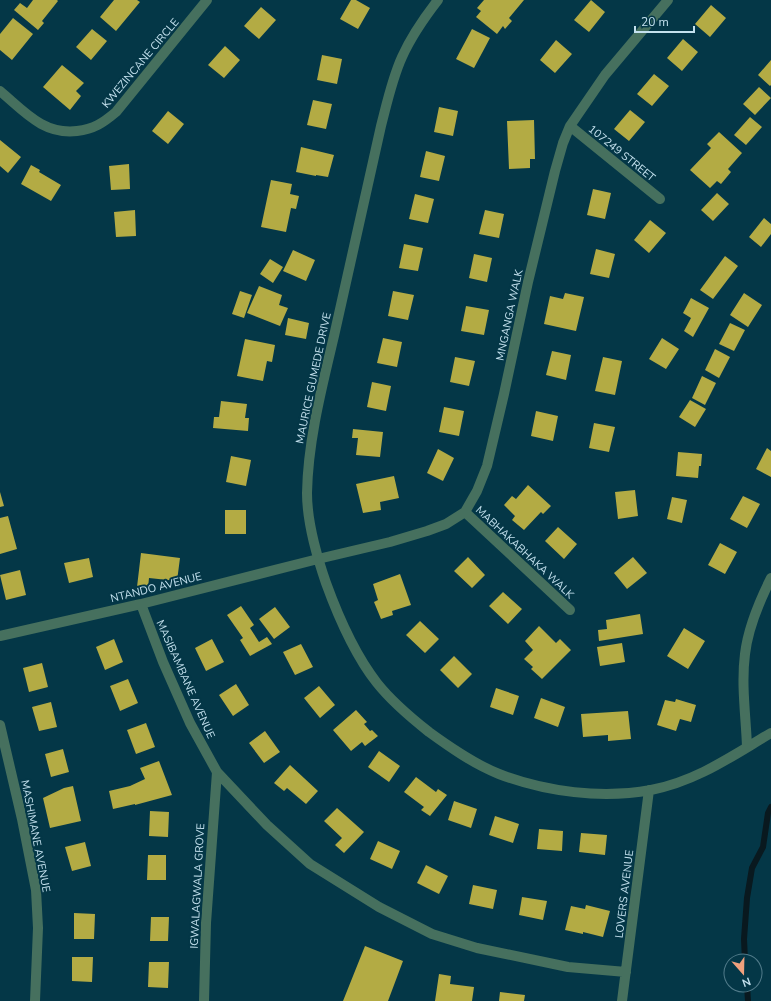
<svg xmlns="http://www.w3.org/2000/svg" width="771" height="1001" font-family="'Nunito Sans',sans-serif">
  <rect width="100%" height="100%" fill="#043747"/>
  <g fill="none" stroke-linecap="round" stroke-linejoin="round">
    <path stroke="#09191f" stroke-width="6" d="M745 961 744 939 747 898 752 868 763 847 768 813 771 807
      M747 985 748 1001"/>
  </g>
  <path fill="#b3ab44" d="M33 0H57L58 1 42 21 44 23 38 30 14 10 20 3 27 8Z
    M114 0H137L140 2 116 31 100 17Z
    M351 0H356L370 8 358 29 340 19Z
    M484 0H524L509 18 512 21 505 29 503 26 497 34 476 17 481 11 477 8Z
    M591 0 605 12 589 32 574 20Z
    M711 5 726 18 710 37 695 24Z
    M261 7 276 20 259 39 244 26Z
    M13 18 33 34 12 60 0 50V34Z
    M92 29 107 41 91 60 76 47Z
    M472 29 490 38 474 68 456 59Z
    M683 39 698 52 682 71 667 58Z
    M556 40 572 54 555 73 540 60Z
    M225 46 240 60 224 78 208 65Z
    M322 55 342 59 337 84 317 80Z
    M771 60V85L770 86 758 75Z
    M62 65 84 83 76 91 81 96 70 110 43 87Z
    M654 74 669 86 652 106 637 94Z
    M759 87 771 98 755 115 743 104Z
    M313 100 332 104 326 129 307 125Z
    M439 107 458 111 453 136 434 132Z
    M630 110 645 122 629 141 614 129Z
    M168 111 184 124 168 144 152 131Z
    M750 117 762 127 746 145 734 135Z
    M534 120 535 159H530V168L509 169 507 121Z
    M719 132 742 153 728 169 731 172 721 184 717 181 710 188 690 170 711 148 707 144Z
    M0 140 21 157 8 173 0 166Z
    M301 147 334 155 328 177 316 175V176L296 172Z
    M426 151 445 156 439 181 420 177Z
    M129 164 130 189 111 190 109 166Z
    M31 165 40 170 39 172 61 185 51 201 21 184Z
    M271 180 292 184 290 194 299 196 296 209 291 208 286 232 261 227Z
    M593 189 611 193 605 219 587 215Z
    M717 193 729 204 713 221 701 210Z
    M415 194 434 199 428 223 409 219Z
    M135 210 136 236 116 237 114 212Z
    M485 210 504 214 499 238 479 234Z
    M764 218 771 224V234L761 247 749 237Z
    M650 220 666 233 649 253 634 240Z
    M404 244 423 248 418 271 399 268Z
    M596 249 615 254 609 278 590 274Z
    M293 250 315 260 306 281 283 271Z
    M474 254 492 258 487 282 469 278Z
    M725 256 738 266 713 299 700 290Z
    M270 259 283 267 273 283 260 274Z
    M259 286 282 295 279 305 288 308 280 326 247 313Z
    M240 291 252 295 244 318 232 314Z
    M393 291 414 295 408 320 388 316Z
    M565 293 584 297 576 331 544 324 550 296 563 299Z
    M744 293 762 305 748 327 730 315Z
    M691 298 709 308 693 337 684 331 691 318 683 313Z
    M466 306 489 310 484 335 461 331Z
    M288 318 309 323 306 339 285 335Z
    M730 323 745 330 734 351 719 344Z
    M383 338 402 342 397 367 377 363Z
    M662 338 679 349 666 369 649 359Z
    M245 339 275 345 272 362 267 361 263 381 237 376Z
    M715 349 730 357 719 378 705 370Z
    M552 351 571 355 566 380 546 375Z
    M455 357 475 361 469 386 450 382Z
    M603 357 622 361 615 395 595 391Z
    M702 376 716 383 705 405 692 398Z
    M372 382 391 386 386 411 367 407Z
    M690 400 706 409 695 427 679 417Z
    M221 401 247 404 245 418H249L248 431 213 428 214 417H219Z
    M444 407 464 411 459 436 439 432Z
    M536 411 558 416 553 441 531 436Z
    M594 423 615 427 609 452 589 448Z
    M353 429 383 432 380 457 356 455 358 438H352Z
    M767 448 771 451V477L756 469Z
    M438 449 454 458 443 481 427 473Z
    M678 452 702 454 701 466H699L698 478 676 476Z
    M231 456 251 460 246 486 226 482Z
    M394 476 399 498 380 502 381 510 363 513 356 484Z
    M528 485 551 506 543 514 541 512 524 530 512 520 515 516 504 505 512 496 516 499Z
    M635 490 638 516 618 519 615 492Z
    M0 492 4 506 0 507Z
    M743 496 760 504 747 528 730 519Z
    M672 497 687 500 682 523 667 519Z
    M225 510H246V534H225Z
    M8 516 17 549 0 554V518Z
    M558 527 577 544 564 559 545 541Z
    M720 543 737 552 725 574 708 565Z
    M141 553 180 558 177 581 149 578 148 588 137 587Z
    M468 557 485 575 472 588 454 571Z
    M633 557 647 573 627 589 614 573Z
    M89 558 93 577 69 583 64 563Z
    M20 570 26 595 6 600 0 575Z
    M400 574 411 605 392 611 393 615 381 619 374 602 378 600 373 584Z
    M503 592 522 609 508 624 489 606Z
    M241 606 254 625 250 628 259 642 267 637 272 644 250 656 240 640 243 638 227 615Z
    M275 607 290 627 274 639 259 619Z
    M640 614 643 634 599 641 598 630 607 629 606 620Z
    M420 621 439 639 425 653 406 635Z
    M539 626 556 643 560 639 571 650 542 679 531 669 533 667 524 659 533 650 525 641Z
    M684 628 705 641 688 669 667 656Z
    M114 639 123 662 105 670 96 647Z
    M212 639 224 662 206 671 195 648Z
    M622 643 625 662 600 666 597 647Z
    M301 644 313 667 295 675 283 652Z
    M454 656 472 674 458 688 440 670Z
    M42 663 48 687 29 692 23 668Z
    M128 679 138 703 120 711 110 686Z
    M236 684 249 705 233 716 219 695Z
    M319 686 335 705 320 718 304 698Z
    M496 688 519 696 513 715 490 707Z
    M541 698 565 707 558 727 534 718Z
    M676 699 696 705 691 722 680 719 676 731 657 725 665 700 675 702Z
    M51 702 57 727 39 731 32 707Z
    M356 710 367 722 364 724 370 731 372 730 378 736 365 746 362 742 351 751 333 730Z
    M628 711 631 739 608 741V735L583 737 581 714Z
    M146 723 155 747 136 754 127 730Z
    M265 731 280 752 264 763 249 743Z
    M63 749 69 772 51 777 45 754Z
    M379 751 400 766 389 782 368 767Z
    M159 761 172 795 135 805V804L113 809 109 791 130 786 145 779 140 768Z
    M290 765 318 791 306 804 287 788 284 791 274 783Z
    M416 777 436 792 438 789 447 795 430 816 421 810 424 807 404 792Z
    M73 786 81 821 50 828 43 798 64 788Z
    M454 801 477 809 471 828 448 820Z
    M337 808 364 832 344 853 335 845 342 838 324 821Z
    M150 811 169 812 168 837 149 836Z
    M495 816 519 824 513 843 489 835Z
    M539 829 563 831 562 851 537 849Z
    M581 833 607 835 605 855 579 852Z
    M378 841 400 851 392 869 370 859Z
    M85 842 91 866 72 871 65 847Z
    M148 855H166V880H147Z
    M426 865 448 876 439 894 417 883Z
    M473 885 497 890 493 909 469 904Z
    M522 897 547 901 543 920 519 915Z
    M586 905 610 911 603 937 583 932V934L565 930 571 906 585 909Z
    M74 913 95 914 94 939H74Z
    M151 917H169L168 941H150Z
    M365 946 403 961 388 1001H343Z
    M72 957H93L92 982 72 981Z
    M149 962H169L168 988 148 987Z
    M439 974 451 976 450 984 474 987 472 1001H435Z
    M500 992 525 995 524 1001H499Z"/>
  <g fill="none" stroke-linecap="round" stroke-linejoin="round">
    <path stroke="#46705e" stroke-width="10" d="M438 0C424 18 411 37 402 57 392 79 387 103 381 126 365 196 349 266 334 336 322 387 308 440 307 493 307 523 316 554 326 583 338 616 355 655 377 683 392 702 410 717 429 732 451 748 474 764 499 774 546 792 602 799 651 790 697 781 732 756 771 733
      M0 91C24 111 43 135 77 131 94 129 103 123 116 112L207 0
      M570 126 660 199
      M465 512 570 610
      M141 604 163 662 190 723 217 772 267 825 310 864 379 907 432 934 477 948 568 967 626 972
      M0 636 141 604 318 559 390 542 427 531 446 524 465 512 477 491 487 466 504 394 528 282 555 171 563 143 570 126 605 75 668 0
      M0 725 22 819 36 890 38 928 35 1001
      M747 747C746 717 741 685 745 654 748 628 759 602 771 578
      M204 1001 206 923 217 772
      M622 1001 649 790"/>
  </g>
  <g text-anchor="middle" stroke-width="4" stroke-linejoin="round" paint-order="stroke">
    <g font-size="11" fill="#c4e1ee" stroke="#043747">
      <text transform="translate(140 63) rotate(-50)" y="4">KWEZINCANE CIRCLE</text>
      <text transform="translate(622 153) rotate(39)" y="4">107249 STREET</text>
      <text transform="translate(509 315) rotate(-78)" y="4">MNGANGA WALK</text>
      <text transform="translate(313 378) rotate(-78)" y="4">MAURICE GUMEDE DRIVE</text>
      <text transform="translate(525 552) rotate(43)" y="4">MABHAKABHAKA WALK</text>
      <text transform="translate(156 587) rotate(-14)" y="4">NTANDO AVENUE</text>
      <text transform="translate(186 679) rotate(66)" y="4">MASIBAMBANE AVENUE</text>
      <text transform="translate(36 836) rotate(79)" y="4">MASHIMANE AVENUE</text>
      <text transform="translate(197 886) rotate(-87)" y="4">IGWALAGWALA GROVE</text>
      <text transform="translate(624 894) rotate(-83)" y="4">LOVERS AVENUE</text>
    </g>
  </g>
  <g transform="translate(743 973) rotate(160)"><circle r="19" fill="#043747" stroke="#517b8a"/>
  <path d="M0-3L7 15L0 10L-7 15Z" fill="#f1a17d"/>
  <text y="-6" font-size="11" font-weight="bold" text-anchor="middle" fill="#c4e1ee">N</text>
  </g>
  <path d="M635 26v6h59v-6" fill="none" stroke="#c4e1ee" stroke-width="2"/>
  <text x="641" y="26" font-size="12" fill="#c4e1ee" stroke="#043747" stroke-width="3" paint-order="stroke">20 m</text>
</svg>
